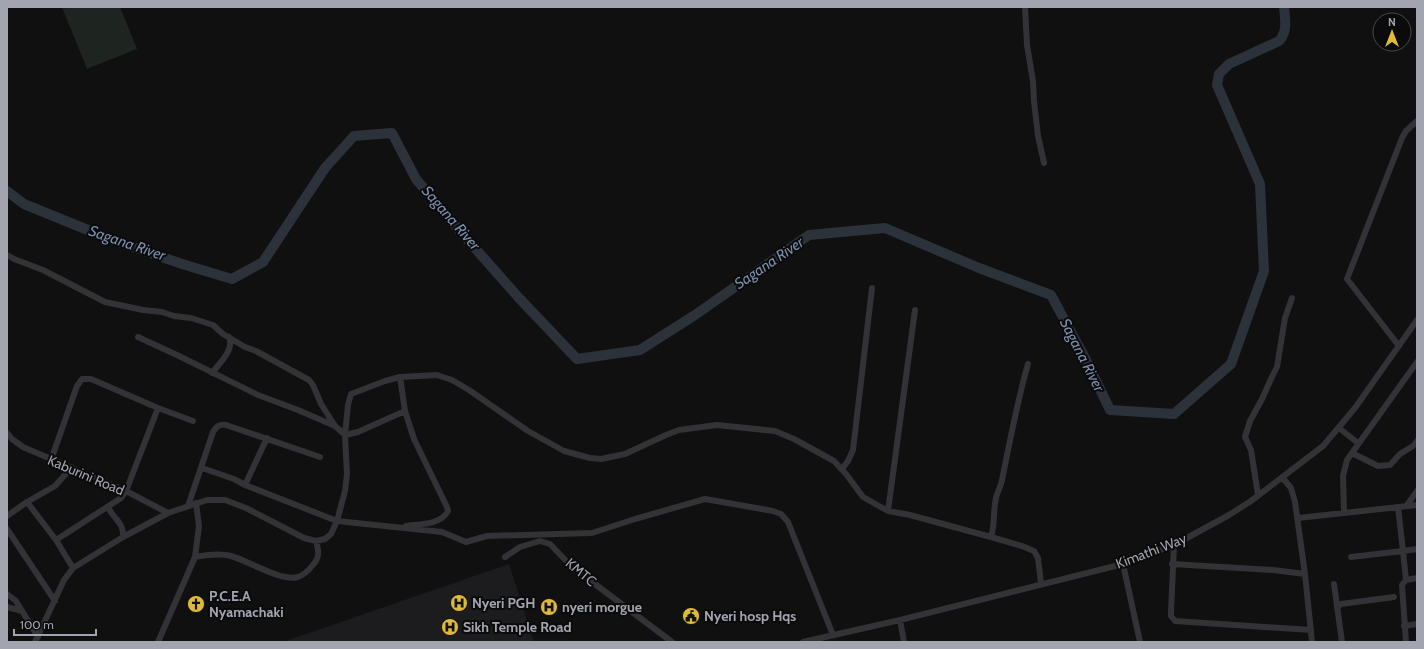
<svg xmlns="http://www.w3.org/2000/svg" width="1424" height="649" font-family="Cabin,sans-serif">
  <rect width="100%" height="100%" fill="#101011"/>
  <path fill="#1c1c1e" d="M509 564 534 642H283Z"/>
  <path fill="#1e2520" d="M62 7H120L137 49 87 69Z"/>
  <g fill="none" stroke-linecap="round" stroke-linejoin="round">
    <path stroke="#2c323a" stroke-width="10" d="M7 191 24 204 110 239 182 264 232 279 263 262 325 168 354 136 392 133 416 179 458 229 519 298 577 359 640 350 695 315 809 235 885 228 979 268 1051 295 1085 358 1110 410 1174 414 1231 364 1264 271 1260 184 1217 85 1219 74 1229 64 1279 41C1288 32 1285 18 1284 7"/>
    <path stroke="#333337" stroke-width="6" d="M1025 7 1027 45 1033 81 1034 101 1038 136 1044 163
      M7 255 14 259 43 270 105 302 143 310 162 312 174 316 191 318 213 325 223 334 245 347 256 351 309 380 313 385 321 404 335 426
      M138 337 179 356 258 395 298 410 335 426 345 435 358 432 405 411
      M1399 346 1347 279 1402 138 1406 131 1417 121
      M212 373C219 364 235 349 229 337
      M400 377 405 411 414 439 447 507 448 511C441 525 419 524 406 526
      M1339 428 1358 443
      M7 433 12 439 23 447 126 491 168 513
      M1352 453 1378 466 1390 465 1400 454 1413 446 1417 441
      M51 460 77 386 82 379H91L158 408 193 421
      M202 468 234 479 245 485 337 521 442 532 466 542 487 536 592 533 635 519 705 499 773 511 781 514 788 522 833 635
      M842 469 848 461 853 450 872 288
      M1282 477 1291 488 1295 502 1305 574 1312 642
      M245 485 267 438
      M1258 495 1251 450 1245 437 1250 421 1262 399 1270 381 1277 367 1285 318 1292 298
      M27 502 55 486 71 468
      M1407 505 1417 491
      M188 506 213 432C217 426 219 424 226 425L320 457
      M108 507C114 520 124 522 123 537
      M888 511 915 310
      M1344 512 1343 476 1347 460 1417 362
      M7 516 27 502 56 540 73 568
      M1298 518 1417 505
      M7 529 55 601
      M991 537C995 525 993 511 996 498 997 492 1001 487 1002 480 1010 441 1017 402 1028 364
      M56 540 121 498 126 491 158 408
      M1174 545 1171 612V616L1175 621 1311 630
      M195 557C206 555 220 553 231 556 249 561 281 582 298 577 304 575 308 571 312 566 320 558 319 551 316 541
      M505 557 520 547 540 541 550 544 571 566 672 642
      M1351 557 1403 551 1398 507
      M1123 564 1140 642
      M1172 564 1273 570 1305 574
      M1406 580 1403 551 1417 549
      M1334 584 1342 642
      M7 594 16 601 38 637
      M7 607 22 611
      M1337 608 1341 604 1394 597
      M900 620 904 642
      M1404 626 1417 624
      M35 642 64 580 73 568 123 537 168 513 207 500H225L246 508 304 538 316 541 325 539 331 534 337 521 345 491 347 474 345 435 348 405 351 394 385 381 400 377 437 375 452 380 469 390 528 431 564 451 590 458 601 459 625 454 666 435 679 430 717 425 775 431 794 439 834 461 846 474 863 497 888 511 910 515 991 537 1022 546 1034 551 1038 558 1041 583
      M158 642 195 557 199 526 196 503
      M803 642 900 620 1123 564 1174 545 1229 515 1251 501 1323 446 1355 408 1417 320
      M1406 642 1402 585 1406 580 1417 578"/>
  </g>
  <defs>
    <g id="hospital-disc" transform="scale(0.9)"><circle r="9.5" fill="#deba3a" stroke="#0b0b0c"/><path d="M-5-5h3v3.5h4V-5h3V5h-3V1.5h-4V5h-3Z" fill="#111"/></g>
    <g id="church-disc" transform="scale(0.9)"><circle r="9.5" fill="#deba3a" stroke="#0b0b0c"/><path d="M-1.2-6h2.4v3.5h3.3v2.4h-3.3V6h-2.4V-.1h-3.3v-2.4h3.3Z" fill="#111"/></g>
    <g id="civic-disc" transform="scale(0.9)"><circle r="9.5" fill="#deba3a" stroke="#0b0b0c"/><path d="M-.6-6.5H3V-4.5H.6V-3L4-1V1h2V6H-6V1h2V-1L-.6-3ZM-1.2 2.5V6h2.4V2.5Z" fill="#111"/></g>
  </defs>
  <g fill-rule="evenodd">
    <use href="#hospital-disc" x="459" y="603"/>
    <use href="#church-disc" x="196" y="604"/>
    <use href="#hospital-disc" x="549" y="607"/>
    <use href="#civic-disc" x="691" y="616"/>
    <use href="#hospital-disc" x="450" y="627"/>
  </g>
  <g text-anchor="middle" stroke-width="4" stroke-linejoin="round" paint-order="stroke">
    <g font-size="14" fill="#a2a5b0" stroke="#0b0b0c">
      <text transform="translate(86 475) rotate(23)" y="5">Kaburini Road</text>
      <text transform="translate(1151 551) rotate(-21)" y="5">Kimathi Way</text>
      <text transform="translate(581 572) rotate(40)" y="5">KMTC</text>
    </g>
    <g font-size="14" font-weight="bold" fill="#a2a5b0" stroke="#0b0b0c" text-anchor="start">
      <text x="209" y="601">P.C.E.A<tspan x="209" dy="16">Nyamachaki</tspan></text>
      <text x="472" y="608">Nyeri PGH</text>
      <text x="562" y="612">nyeri morgue</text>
      <text x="704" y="621">Nyeri hosp Hqs</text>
      <text x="463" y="632">Sikh Temple Road</text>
    </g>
    <g font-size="15" font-style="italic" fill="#7c8ea9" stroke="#0b0b0c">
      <text transform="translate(451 218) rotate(49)" y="5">Sagana River</text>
      <text transform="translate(127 243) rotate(19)" y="5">Sagana River</text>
      <text transform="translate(769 263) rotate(-34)" y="5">Sagana River</text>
      <text transform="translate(1082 355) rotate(63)" y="5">Sagana River</text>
    </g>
  </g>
  <rect width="1424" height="649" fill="none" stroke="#a2a5b0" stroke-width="16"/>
  <g transform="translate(1392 32)"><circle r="19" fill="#0b0b0c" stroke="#47494e"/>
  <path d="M0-3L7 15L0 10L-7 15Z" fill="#deba3a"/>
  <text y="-6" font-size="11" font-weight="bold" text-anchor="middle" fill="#a2a5b0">N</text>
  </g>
  <path d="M14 629v6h82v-6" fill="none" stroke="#a2a5b0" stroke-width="2"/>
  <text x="20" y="629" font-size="12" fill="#a2a5b0" stroke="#0b0b0c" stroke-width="3" paint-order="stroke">100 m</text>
</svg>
